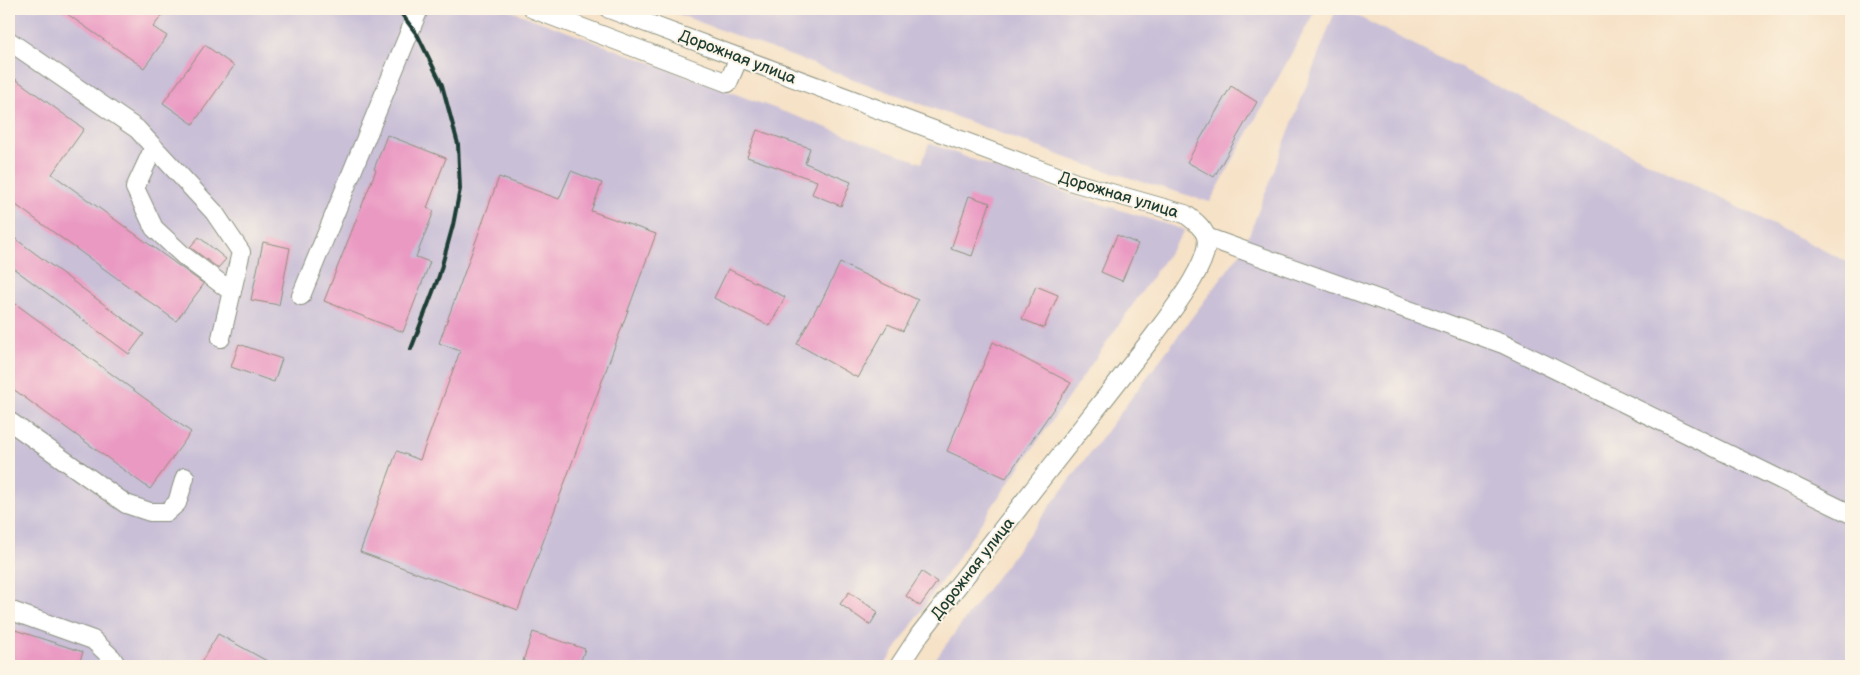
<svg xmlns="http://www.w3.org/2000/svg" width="1860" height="675" font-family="'Balsamiq Sans',sans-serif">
  <rect width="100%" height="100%" fill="#fcf5e5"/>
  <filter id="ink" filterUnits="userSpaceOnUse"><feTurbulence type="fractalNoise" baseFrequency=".02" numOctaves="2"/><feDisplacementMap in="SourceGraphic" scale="10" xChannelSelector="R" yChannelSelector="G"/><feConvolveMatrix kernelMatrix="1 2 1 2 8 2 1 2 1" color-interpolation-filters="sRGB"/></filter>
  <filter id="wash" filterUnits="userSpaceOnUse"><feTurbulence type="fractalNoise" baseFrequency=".0096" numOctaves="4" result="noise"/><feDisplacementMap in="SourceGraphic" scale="20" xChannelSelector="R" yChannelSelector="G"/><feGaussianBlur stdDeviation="1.12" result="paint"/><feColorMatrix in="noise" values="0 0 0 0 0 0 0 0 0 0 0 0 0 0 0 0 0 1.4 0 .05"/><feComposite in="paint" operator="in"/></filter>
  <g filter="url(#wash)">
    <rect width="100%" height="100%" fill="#f6e2c7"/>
    <path fill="#c9bfd7" d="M9 9H506L922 163 929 143 1003 171 1072 195 1185 230 996 501 884 666H9Z
      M664 9H1316L1210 202 1081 163Z
      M1336 9H1343L1851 264V666H930L1244 248Z"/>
    <g id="blocks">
      <path fill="#ea99c2" d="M60 9H167L153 27 167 36 144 68Z
        M205 45 234 66 193 124 163 103Z
        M14 78 84 129 52 174 204 284 176 321 9 200V85Z
        M1231 86 1257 102 1214 177 1187 162Z
        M757 130 810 148 805 163 851 182 841 206 812 194 817 181 747 157Z
        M387 135 446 158 427 208 434 211 416 257 430 262 403 332 324 301 376 170 374 169Z
        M571 171 602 183 591 211 656 234 518 610 360 552 397 451 420 460 460 351 439 343 499 177 559 199Z
        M969 196 990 203 972 256 951 249Z
        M9 234 144 334 129 354 9 265Z
        M1117 235 1138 244 1122 281 1101 272Z
        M199 237 226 259 218 268 190 247Z
        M263 242 290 248 279 305 251 300Z
        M840 263 918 300 903 331 888 324 858 378 797 344 818 305 819 306Z
        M728 269 785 297 770 326 714 298Z
        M1036 286 1058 295 1044 328 1022 319Z
        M9 299 191 432 150 489 9 386Z
        M993 342 1071 383 1006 478 947 451Z
        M239 344 282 359 274 382 231 367Z
        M922 572 937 582 920 606 906 596Z
        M849 592 878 612 870 625 840 604Z
        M9 628 83 652 78 666H9Z
        M533 632 585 649 579 666H539L523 661Z
        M218 634 276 666H199Z"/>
    </g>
  </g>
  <g filter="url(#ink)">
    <use href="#blocks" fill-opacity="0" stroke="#8a907e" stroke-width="1"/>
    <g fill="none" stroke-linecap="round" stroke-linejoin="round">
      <g stroke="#8a907e" stroke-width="20">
        <path id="minor" d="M533 9 728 83 739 57
          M609 9 1076 183 1185 214C1193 220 1202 226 1206 236 1213 261 1167 317 1152 338L920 634 899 666
          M9 41 137 129 214 212 241 252 221 338
          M154 147 135 188 154 228 184 256 232 292
          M1206 237 1503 344 1851 514
          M301 296 419 9
          M9 421 126 504 150 512H167L177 503 185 477
          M9 610 93 640 112 658 117 666"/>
      </g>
      <use href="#minor" stroke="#fff" stroke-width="18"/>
      <path stroke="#1f3d34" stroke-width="4" d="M398 9 418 36 442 85 458 144 460 189 453 225 439 276 411 349"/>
    </g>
  </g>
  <g text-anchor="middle" stroke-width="4" stroke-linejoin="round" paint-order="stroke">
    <g font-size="16" fill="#1f3d34" stroke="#fcf5e5">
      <text transform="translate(738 56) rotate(21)" y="6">Дорожная улица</text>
      <text transform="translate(1119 194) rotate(17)" y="6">Дорожная улица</text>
      <text transform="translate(972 568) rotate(-52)" y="6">Дорожная улица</text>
    </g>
  </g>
  <rect width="1860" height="675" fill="none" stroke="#fcf5e5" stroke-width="30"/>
</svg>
